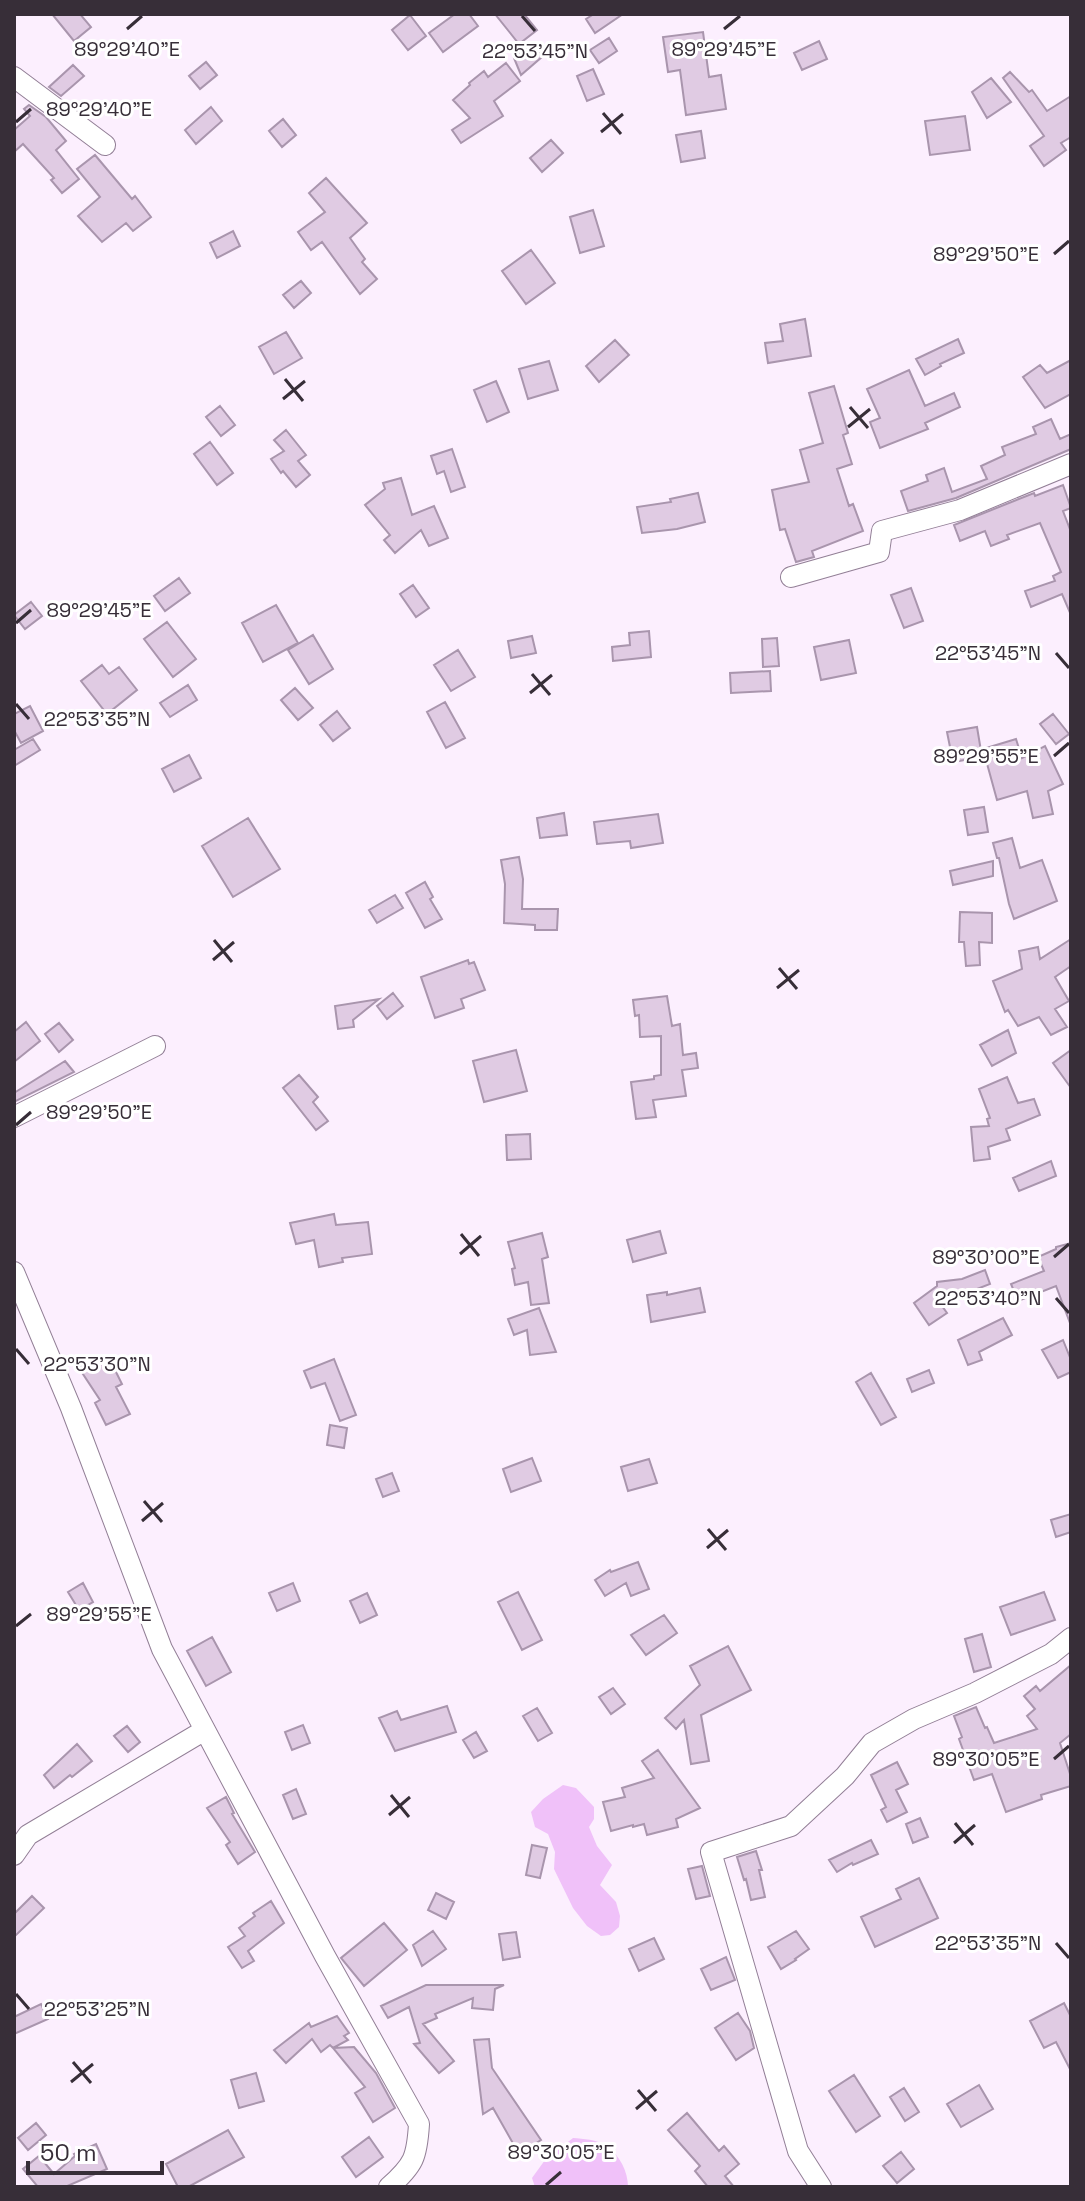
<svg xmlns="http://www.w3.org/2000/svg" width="1085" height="2201" font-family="'Space Grotesk',sans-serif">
  <rect width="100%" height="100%" fill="#fceffe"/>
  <path fill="#f0c1f9" d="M563 1785 576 1788 594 1807V1819L589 1827 597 1846 612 1865 600 1885 616 1902 620 1916 619 1927 610 1935 601 1936 587 1926 573 1908 554 1869 555 1852 548 1834 535 1827 531 1812 543 1799Z
    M573 2138C583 2139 597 2139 606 2146 620 2155 628 2172 628 2187H535L532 2178 545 2160Z"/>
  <path fill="#e0cbe3" stroke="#a995ad" stroke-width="2" d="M52 14H80L91 27 74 41Z
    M455 14H469L478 26 443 52 429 33Z
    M495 14H524L537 30 519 44Z
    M594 14H623L595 33 586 19Z
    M410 15 426 36 408 50 392 30Z
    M703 32 709 77 721 75 726 109 686 115 680 70 668 72 663 37Z
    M609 38 617 51 599 63 590 50Z
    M819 41 827 59 802 70 794 53Z
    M533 43 543 56 521 75 514 58Z
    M206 62 217 75 200 89 189 76Z
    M506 63 520 81 494 101 503 116 461 143 452 130 470 118 453 100 470 85 469 83 484 71 488 77Z
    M73 65 84 76 61 96 49 87Z
    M593 69 604 94 587 101 577 76Z
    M1010 72 1029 92 1032 90 1047 111 1071 96V137L1061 143 1066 150 1044 166 1030 146 1044 136 1003 78Z
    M991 78 1011 102 987 118 972 92Z
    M29 105 46 117 66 141 56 150 79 179 62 193 51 180 54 178 23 144 14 152V130L30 116 24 109Z
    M211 107 222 121 196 144 185 130Z
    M965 116 970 150 930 155 925 121Z
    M283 119 296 135 282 147 269 131Z
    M701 131 705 158 681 162 676 135Z
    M551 140 563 153 542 172 530 158Z
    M95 155 132 199 135 196 151 217 133 231 126 223 102 242 78 216 100 197 77 169Z
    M326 178 367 223 350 238 365 259 362 262 377 279 360 294 322 242 311 250 298 232 325 212 309 193Z
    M593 210 604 246 580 253 570 217Z
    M233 231 240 246 217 258 210 243Z
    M531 250 555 283 526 304 502 271Z
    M301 281 311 293 294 308 283 295Z
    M805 319 811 356 768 363 765 343 783 341 780 324Z
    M286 332 302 358 274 374 259 347Z
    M958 339 964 353 940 364 941 366 925 375 916 359Z
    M615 340 629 355 599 382 586 366Z
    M1071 360V394L1045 408 1023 377 1040 365 1047 373Z
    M549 361 558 390 528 399 519 369Z
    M909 370 925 406 954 393 960 407 925 423 928 429 880 448 870 422 880 418 867 389Z
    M496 381 509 412 487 422 474 390Z
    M834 386 848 433 843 435 852 464 837 469 849 506 853 504 863 531 812 551 814 557 796 562 785 529 780 530 772 490 809 482 800 450 823 443 809 393Z
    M220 406 235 425 221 436 206 417Z
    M1051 419 1060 439 1071 434V449L956 498 908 511 901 491 928 481 926 475 944 468 952 492 987 479 981 466 1005 455 1002 447 1036 434 1033 427Z
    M286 430 306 455 298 461 310 475 296 487 283 471 281 473 271 459 284 451 274 440Z
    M210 442 233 473 217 485 194 454Z
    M452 449 465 487 451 492 444 471 437 474 431 456Z
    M401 478 412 515 434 506 448 538 429 546 421 530 395 553 384 540 390 535 365 505 385 489 383 483Z
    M1063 485 1071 508 1063 511 1071 532V615L1062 594 1031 607 1025 591 1055 581 1053 576 1061 572 1040 523 1007 535 1009 539 991 546 985 531 960 541 954 525 1034 493 1035 496Z
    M698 493 705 522 677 529 642 533 637 507 671 502 670 499Z
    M179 578 190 593 165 611 154 596Z
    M413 585 429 608 416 617 400 594Z
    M911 588 923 621 904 628 891 595Z
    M31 602 42 616 25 629 14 615Z
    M276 605 298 643 263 662 242 623Z
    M167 622 196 659 173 677 144 639Z
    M649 631 651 657 613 661 612 647 630 645 629 633Z
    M313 635 333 669 309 684 288 650Z
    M532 636 536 653 511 658 508 641Z
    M777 638 779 666 763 667 762 639Z
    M849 640 856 673 821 680 814 647Z
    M458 650 475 677 451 691 434 665Z
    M102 665 109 674 119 667 137 690 107 714 81 681Z
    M770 671 771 691 731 693 730 673Z
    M188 685 197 700 170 717 160 703Z
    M295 688 313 708 298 720 281 700Z
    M445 702 465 738 446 748 427 712Z
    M30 706 43 731 21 743 14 730V714Z
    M337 711 350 728 333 741 320 725Z
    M1053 714 1069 734 1056 744 1040 724Z
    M977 727 982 757 953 762 947 732Z
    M33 739 40 750 14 766V750Z
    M1016 739 1022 758 1045 746 1063 784 1048 791 1053 814 1033 818 1027 791 997 800 983 749Z
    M189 755 201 778 174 792 162 769Z
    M984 807 988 832 968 835 964 810Z
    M564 813 567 835 540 838 537 818Z
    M658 814 663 843 631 848 630 841 597 844 594 822Z
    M248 818 280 869 233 897 202 846Z
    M1012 838 1020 868 1042 860 1057 901 1014 919 1009 904 999 858H997L993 843Z
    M519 857 523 879 522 909H558L557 930H535V925L504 923 505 884 501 860Z
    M993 861V876L953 885 950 871Z
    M425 882 433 897 430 899 442 919 425 928 406 893Z
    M395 895 403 908 377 923 369 910Z
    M960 912 992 913V943L979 942 980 965 966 966 964 942H959Z
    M1071 939V966L1055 977 1069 1001 1055 1009 1067 1027 1051 1035 1039 1017 1018 1026 1008 1010 1005 1012 993 981 1022 969 1019 951 1038 947 1040 959Z
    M468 960 469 964 474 962 485 990 461 999 464 1008 435 1018 421 977Z
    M393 993 403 1006 387 1019 377 1006Z
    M667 996 672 1026 680 1024 683 1055 696 1053 698 1068 682 1070 686 1096 653 1100 656 1117 636 1119 631 1082 654 1079V1076L661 1075V1036L640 1037 639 1015 635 1016 633 1000Z
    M379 999 353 1020 354 1027 338 1029 335 1006Z
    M26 1022 40 1041 14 1062V1032Z
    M59 1023 73 1040 59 1052 45 1034Z
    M1008 1030 1016 1053 992 1066 980 1045Z
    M516 1050 527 1091 484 1102 473 1061Z
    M1071 1050V1088L1053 1063Z
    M65 1061 74 1072 14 1102V1093Z
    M299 1075 318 1097 313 1102 328 1121 316 1130 283 1088Z
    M1007 1077 1018 1103 1034 1099 1040 1115 1006 1129 1010 1140 988 1147 990 1159 974 1161 971 1127 989 1126 987 1119 990 1118 979 1089Z
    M530 1134 531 1159 507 1160 506 1135Z
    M1051 1161 1056 1176 1019 1191 1013 1178Z
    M334 1214 336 1225 368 1222 372 1254 342 1258 343 1262 319 1267 314 1240 296 1244 290 1223Z
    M660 1231 666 1253 633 1262 627 1240Z
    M542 1233 548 1257 542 1259 549 1303 531 1305 528 1282 515 1285 512 1269 515 1268 508 1242Z
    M1071 1243V1323H1070L1056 1286 1018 1301 1011 1284 1044 1271 1038 1257 1056 1249V1247Z
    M985 1270 990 1284 959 1296 937 1299 947 1313 929 1325 914 1303 937 1286V1282L962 1279Z
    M700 1288 705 1312 651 1322 647 1295 667 1292V1295Z
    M539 1308 556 1352 530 1355 527 1330 514 1335 508 1319Z
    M1003 1318 1012 1335 979 1352 982 1360 968 1365 958 1340Z
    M1063 1340 1071 1360V1372L1058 1378 1042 1350Z
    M108 1356 122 1384 116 1387 130 1414 106 1425 95 1403 100 1400 79 1368 91 1361 94 1365Z
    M334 1359 356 1415 340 1421 325 1383 311 1388 304 1371Z
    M929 1370 934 1383 912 1392 907 1379Z
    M871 1373 896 1417 881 1425 856 1382Z
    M330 1425 347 1428 344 1448 327 1445Z
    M532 1458 541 1481 511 1492 503 1469Z
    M649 1459 657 1483 628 1491 621 1467Z
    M392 1473 399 1491 383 1497 376 1479Z
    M1071 1514V1532L1056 1537 1051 1520Z
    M638 1562 649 1589 631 1596 626 1583 605 1596 595 1580 610 1570 611 1572Z
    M83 1583 93 1602 79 1610 68 1592Z
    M293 1583 300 1601 277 1611 269 1593Z
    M518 1592 542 1640 522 1650 498 1602Z
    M1044 1592 1055 1620 1011 1635 1000 1607Z
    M367 1593 377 1615 360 1623 350 1601Z
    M664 1615 677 1633 646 1655 631 1635Z
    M982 1634 991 1667 974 1672 965 1639Z
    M212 1637 231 1672 206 1686 187 1651Z
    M728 1646 751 1690 701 1715 709 1761 691 1764 684 1720 676 1729 665 1718 700 1685 690 1666Z
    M1071 1665V1734L1060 1743 1071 1777V1786L1041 1795 1042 1799 1006 1812 992 1774 974 1780 959 1739 962 1737 954 1716 976 1707 985 1728 987 1727 994 1743 1037 1729 1027 1716 1035 1709 1024 1696 1036 1686 1040 1691Z
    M613 1688 625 1704 611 1714 599 1697Z
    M447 1706 456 1732 395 1751 379 1718 397 1711 401 1720Z
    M537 1708 552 1733 538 1741 523 1716Z
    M303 1725 310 1743 292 1750 285 1732Z
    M127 1726 140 1742 128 1752 114 1736Z
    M476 1732 487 1751 474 1758 463 1740Z
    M77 1744 92 1761 72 1777 70 1775 54 1788 44 1775Z
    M658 1750 700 1808 676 1819 678 1827 647 1835 644 1824 633 1827V1825L611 1831 603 1802 625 1797 622 1788 654 1778 642 1761Z
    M897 1762 908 1784 896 1790 907 1812 887 1822 881 1810 886 1807 871 1775Z
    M296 1789 306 1814 293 1819 283 1795Z
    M226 1797 234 1813 232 1814 255 1852 238 1864 226 1845 230 1842 207 1808Z
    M920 1818 928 1837 913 1843 906 1824Z
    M871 1840 878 1854 853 1865 852 1863 837 1872 829 1860Z
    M532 1845 547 1848 540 1878 526 1875Z
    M756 1851 762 1870H759L765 1897 751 1900 746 1879 744 1880 737 1857Z
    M702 1866 710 1896 696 1899 688 1869Z
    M919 1878 938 1918 875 1947 861 1917 901 1899 896 1889Z
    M436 1893 454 1902 446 1919 428 1910Z
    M32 1896 44 1908 14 1937V1914Z
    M271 1901 284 1923 248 1951 254 1961 242 1968 228 1947 245 1936 239 1928 255 1916 253 1913Z
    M384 1923 407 1950 364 1986 341 1958Z
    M433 1931 446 1949 422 1966 413 1945Z
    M796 1931 809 1949 795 1959 796 1960 781 1969 768 1947Z
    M516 1932 520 1957 503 1960 499 1934Z
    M654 1938 664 1959 639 1971 629 1949Z
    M726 1957 735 1980 711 1990 701 1969Z
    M426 1985H504L495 1989 493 2010 472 2008 473 1998 435 2014 437 2018 423 2024 454 2061 439 2073 414 2044 420 2043 409 2007 388 2018 381 2006Z
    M1064 2003 1071 2017V2071L1056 2042 1044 2048 1030 2021Z
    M41 2004 48 2019 14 2034V2017Z
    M738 2013 750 2031 754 2048 736 2060 715 2028Z
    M337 2016 349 2033 344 2036 348 2040 333 2048 330 2045 321 2052 312 2039 286 2063 274 2050 309 2023 311 2027Z
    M489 2039 492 2068 541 2140 519 2154 493 2108 483 2114 474 2040Z
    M354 2047 376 2073 395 2108 373 2122 355 2093 365 2087 333 2048Z
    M256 2073 264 2101 239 2108 231 2080Z
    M854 2075 880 2116 856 2132 829 2091Z
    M979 2085 993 2109 961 2127 947 2104Z
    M904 2088 919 2112 905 2121 890 2097Z
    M687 2113 719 2151 724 2146 739 2164 725 2176 734 2187H708L695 2171 700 2166 668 2130Z
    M36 2123 46 2135 28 2150 18 2138Z
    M228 2130 244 2157 188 2187H178L166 2164Z
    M369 2137 383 2157 356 2177 342 2157Z
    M96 2144 107 2169 65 2187H38L23 2169 39 2156 54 2174 75 2156 74 2154Z
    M901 2152 914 2169 897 2183 883 2166Z"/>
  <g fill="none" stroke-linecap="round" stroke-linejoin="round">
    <g stroke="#927f96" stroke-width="22">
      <path id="minor" d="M14 77 105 145
        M791 577 879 552 882 531 960 510 1071 464
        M14 1117 155 1046
        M14 1272 71 1408 162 1649 325 1956 419 2124C417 2157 414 2165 389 2187
        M14 1855 28 1835 205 1730
        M821 2187 798 2151 711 1852 791 1826 845 1776 872 1743 914 1719 975 1693 1051 1654 1071 1638"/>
    </g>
    <use href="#minor" stroke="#fff" stroke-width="20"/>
  </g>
  <path fill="none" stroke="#372e38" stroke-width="3" d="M522 16 535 31M127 29 142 16M724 29 740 16M603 113 621 134M16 122 31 109M601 132 623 114M1054 254 1069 241M285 379 303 401M283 399 305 381M850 407 868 428M848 427 870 409M16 623 31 610M1056 653 1069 668M532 674 550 695M530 693 552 675M16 704 29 719M1054 756 1069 743M214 940 232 962M213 960 234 942M779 968 797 989M777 988 799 970M16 1125 31 1112M461 1234 479 1256M460 1254 481 1236M1054 1257 1069 1244M1056 1298 1069 1313M16 1349 29 1364M144 1501 162 1522M142 1521 163 1503M708 1529 726 1550M707 1548 728 1530M16 1626 31 1614M1054 1759 1069 1746M391 1795 409 1817M389 1815 410 1797M955 1823 973 1845M954 1843 975 1825M1056 1943 1069 1958M16 1994 29 2009M73 2062 91 2083M71 2082 93 2064M638 2090 656 2111M636 2109 657 2091M546 2185 561 2172"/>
  <g font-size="20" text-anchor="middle" fill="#372e38" stroke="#fff" stroke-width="6" stroke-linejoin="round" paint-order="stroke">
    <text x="127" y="56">89°29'40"E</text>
    <text x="724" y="56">89°29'45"E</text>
    <text x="535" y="58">22°53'45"N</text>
    <text x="99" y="116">89°29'40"E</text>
    <text x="986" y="261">89°29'50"E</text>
    <text x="99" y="617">89°29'45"E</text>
    <text x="988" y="660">22°53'45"N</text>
    <text x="97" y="726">22°53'35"N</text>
    <text x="986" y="763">89°29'55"E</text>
    <text x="99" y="1119">89°29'50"E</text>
    <text x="986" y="1264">89°30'00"E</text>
    <text x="988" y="1305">22°53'40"N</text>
    <text x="97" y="1371">22°53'30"N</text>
    <text x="99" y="1621">89°29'55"E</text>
    <text x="986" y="1766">89°30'05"E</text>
    <text x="988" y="1950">22°53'35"N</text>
    <text x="97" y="2016">22°53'25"N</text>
    <text x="561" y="2159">89°30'05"E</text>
  </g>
  <rect width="1085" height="2201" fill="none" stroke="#372e38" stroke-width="32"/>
  <path d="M28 2161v12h134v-12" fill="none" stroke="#372e38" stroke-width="4"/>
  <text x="40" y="2161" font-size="24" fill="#372e38" stroke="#ffffff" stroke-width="6" paint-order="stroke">50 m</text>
</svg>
